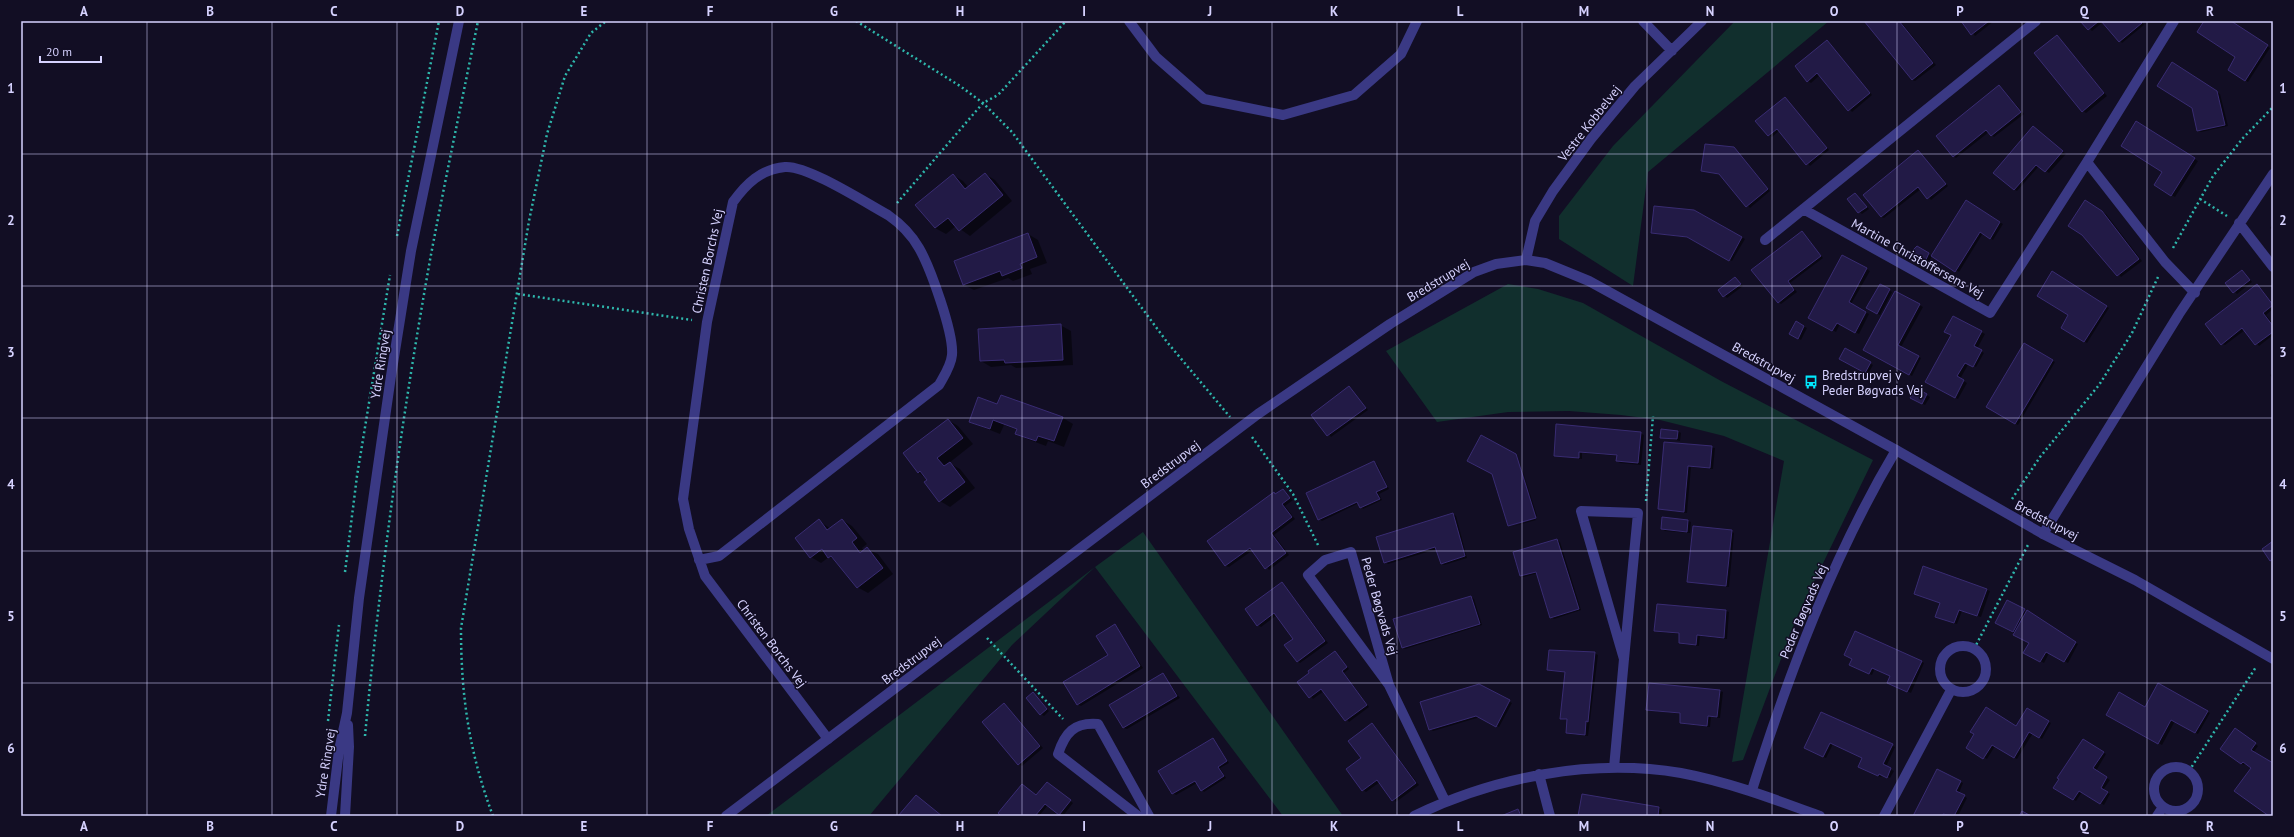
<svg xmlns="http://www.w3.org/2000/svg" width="2294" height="837" font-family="'PT Sans',sans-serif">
  <rect width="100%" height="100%" fill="#120e24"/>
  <path fill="#112f2d" d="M1735 21H1829L1648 172 1633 286 1559 239V216L1613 146Z
    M1508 284 1538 289 1583 303 1721 381 1873 460 1796 619 1743 760 1732 762 1784 461 1724 436 1660 420 1621 415 1569 411 1508 412 1437 422 1386 351Z
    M1143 532 1343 816H1283L1095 567 1012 645 869 816H766L1095 567Z"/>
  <path fill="#0007" d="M1865 21H1900L1936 65 1915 81 1912 80Z
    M1962 21H1994L1975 36Z
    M2082 21H2141L2144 25 2122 43 2103 22 2092 31Z
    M2205 21H2229L2270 48 2248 82 2229 69 2237 57Z
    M2057 36 2107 96 2086 113 2083 111Z
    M1827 41 1872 95 1852 112 1820 75 1811 83 1808 81Z
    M2172 63 2220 94 2228 126 2201 132 2198 130 2193 107Z
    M2000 86 2024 114 1994 137 1989 132 1956 158 1953 156Z
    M1785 98 1829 150 1810 166 1779 131 1772 137 1769 135Z
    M2136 122 2198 161 2175 197 2155 185 2163 171Z
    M2033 127 2066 154 2049 173 2039 166 2017 191 2014 189Z
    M1734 148 1770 191 1750 208 1721 175 1702 171Z
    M1918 151 1948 186 1931 200 1921 189 1884 218 1881 217Z
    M985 174 995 180 1012 201 970 236 956 226 946 234 935 228 917 205 953 175 963 181 969 188Z
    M1855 194 1869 209 1862 214 1848 200Z
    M1966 201 2003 224 1993 240 1983 233 1959 272 1932 256Z
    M2085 202 2106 214 2142 261 2121 277 2083 234Z
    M1694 210 1745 239 1732 261 1691 238 1652 233Z
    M2273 223V230L2270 228Z
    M1802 232 1823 258 1790 283 1797 292 1781 304 1778 302Z
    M1028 234 1038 240 1047 263 1030 269 1032 274 1013 281 1008 278 974 290 964 285Z
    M1917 248 1932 256 1927 265 1909 255Z
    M1843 256 1870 271 1851 304 1869 314 1859 334 1840 324 1836 332 1809 317Z
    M2242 271 2252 282 2237 294 2227 284Z
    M2052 273 2109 308 2087 343 2062 327 2070 315Z
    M1735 278 1743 286 1727 298 1719 290Z
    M1880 285 1892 292 1880 315 1867 308Z
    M2257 285 2273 304V309L2266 315 2273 324V335L2259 346 2245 330 2225 345 2222 344Z
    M1896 292 1923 307 1901 347 1921 358 1912 376 1864 350Z
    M1953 317 1985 334 1977 349 1984 353 1976 367 1969 363 1960 379 1967 383 1958 399 1926 382 1952 335Z
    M1797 323 1807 328 1801 340 1791 334Z
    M1060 325 1071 331 1073 365 1016 368 1011 365 991 367 981 361Z
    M2024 344 2055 362 2018 425 1987 407Z
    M1846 350 1873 365 1868 374 1841 359Z
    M2273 373V380L2270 375Z
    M1349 388 1368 410 1331 437 1312 415Z
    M1916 389 1930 397 1925 405 1911 397Z
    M998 406 1063 418 1073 424 1064 447 1048 441 1046 446 1027 439 1016 433 1018 430 1004 425 1000 434 970 422Z
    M948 420 958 426 973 444 949 463 960 469 975 488 950 507 940 501 928 480 918 472Z
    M1678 431 1681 433 1680 441 1661 437Z
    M1640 433 1644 435 1641 465 1620 463 1617 461 1618 456 1582 453V459L1555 455Z
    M1665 443 1715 448 1713 469 1691 467 1687 513 1659 509Z
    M1518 456 1537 516H1536Z
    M1374 462 1377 464 1389 489 1379 494 1382 500 1363 509 1359 503 1322 521 1319 519Z
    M1283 490 1293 500 1285 506 1295 519 1274 535 1289 555 1269 570 1253 550 1229 567 1226 566 1208 542Z
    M1453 514 1456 516 1467 558 1444 565 1441 563 1437 549 1388 564 1385 562Z
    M1663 518 1688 521 1691 522 1690 533 1665 531 1662 529Z
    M1535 519 1536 520 1510 527Z
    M842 520 852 526 867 544 862 548 864 551 867 549 878 554 893 574 868 593 857 587 837 561 829 557 821 563 811 557 819 521 831 529Z
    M1731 531 1734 533 1729 587 1688 581Z
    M1557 540 1560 542 1581 610 1554 619 1551 617 1538 573 1524 577 1521 576Z
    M1924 567 1990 591 1981 617 1962 611 1957 624 1939 618 1941 603Z
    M1282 583 1328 643 1300 663 1297 661 1294 639 1277 615 1261 627 1258 625Z
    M1471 597 1474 599 1482 625 1405 649 1402 647Z
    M2008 601 2078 644 2068 663 2049 653 2044 663 2025 653 2030 643 1996 623Z
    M1658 605 1726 611 1729 612 1727 639 1700 636 1699 646 1683 644 1680 642V634L1658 632 1655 631Z
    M1115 626 1143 668 1081 706 1077 704 1109 656Z
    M1335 652 1349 669 1344 673 1369 707 1349 722 1324 691 1313 699 1299 682Z
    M1594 653 1598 655 1588 736 1570 734 1567 733 1568 720 1561 718 1566 673 1548 669Z
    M1921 661 1924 663 1911 693 1892 684 1891 676 1875 668 1872 675 1853 667Z
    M1163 674 1180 698 1127 729 1124 728 1111 706Z
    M2159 685 2210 713 2198 734 2175 721 2162 745 2108 715 2146 708Z
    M1479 686 1512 703 1499 727 1480 717 1433 731 1430 729Z
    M1720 691 1723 692 1720 718 1711 717 1710 727 1684 724 1681 722V714L1648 710Z
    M1033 694 1049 711 1044 716 1041 714Z
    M1004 704 1043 748 1022 766 1019 764Z
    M2028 709 2051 723 2042 739 2033 733 2017 759 1995 746 1987 759 1967 748 1975 734 2017 727Z
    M1821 713 1895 747 1886 767 1894 771 1890 778 1883 775 1881 777 1862 769 1864 757 1833 744 1826 758 1808 750Z
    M1372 724 1419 785 1396 802 1380 782 1366 792 1363 790 1362 758Z
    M2238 731 2258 746 2253 753 2273 764V816H2271L2252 767 2246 763 2244 765 2241 763Z
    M1213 739 1229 763 1220 768 1226 778 1204 792 1197 783 1176 795 1173 793Z
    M2084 740 2106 754 2096 771 2110 780 2103 790 2110 794 2104 805 2082 792 2076 801 2055 788Z
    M1937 770 1963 783 1959 793 1967 798 1958 816H1914Z
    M1050 785 1073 803 1063 816 1048 805 1039 816H1002L1037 796Z
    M1659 808 1662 810 1661 816H1579Z
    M1518 810 1523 816H1503Z"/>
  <path fill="#221a46" stroke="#392c72" d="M1864 21H1899L1933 63 1912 80Z
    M1961 21H1989L1971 35Z
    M2080 21H2099L2088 30Z
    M2101 21H2140L2142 23 2119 42Z
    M2204 21H2231L2268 45 2245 81 2228 70 2235 57 2197 32Z
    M2057 35 2104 93 2082 112 2034 53Z
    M1827 40 1870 93 1848 111 1817 73 1807 82 1795 66Z
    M2172 62 2217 91 2225 125 2197 131 2192 108 2157 86Z
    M1999 85 2021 112 1991 136 1986 130 1953 157 1936 136Z
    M1785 97 1827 148 1806 165 1777 129 1768 136 1755 121Z
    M2136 121 2195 158 2171 196 2154 185 2162 172 2121 146Z
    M2033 126 2063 151 2045 172 2036 165 2014 190 1993 173Z
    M1705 144 1734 147 1768 189 1746 207 1719 174 1701 171Z
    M1918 150 1946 184 1927 199 1918 187 1881 217 1863 195Z
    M985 173 1003 195 959 231 948 218 935 228 915 205 953 174 965 189Z
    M1855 193 1867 207 1858 213 1847 199Z
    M1966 200 2000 222 1990 239 1980 232 1955 272 1931 256Z
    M2085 200 2102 211 2139 259 2117 276 2082 235 2068 226Z
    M1654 206 1694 210 1742 237 1729 261 1687 237 1651 233Z
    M1802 231 1821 256 1788 281 1794 290 1778 303 1751 270Z
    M1028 233 1037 257 1020 264 1022 268 1002 276 1000 271 963 285 954 261Z
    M1917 246 1929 253 1924 264 1907 256Z
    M1842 255 1867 268 1849 302 1866 312 1855 333 1837 323 1832 331 1808 318Z
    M2242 270 2250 280 2233 293 2225 283Z
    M2052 271 2107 306 2084 342 2061 328 2068 315 2037 296Z
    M1735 277 1741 284 1723 297 1718 290Z
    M1880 284 1890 289 1877 314 1866 308Z
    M2257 284 2273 305 2263 313 2273 326V332L2255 345 2242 328 2221 345 2205 324Z
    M1895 291 1920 304 1898 345 1919 356 1909 375 1863 350Z
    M1953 316 1982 331 1974 346 1982 350 1973 367 1965 363 1957 376 1964 380 1955 398 1925 382 1951 335 1944 332Z
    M1796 321 1804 326 1798 339 1789 334Z
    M1061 324 1063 360 1005 363 1004 360 980 361 978 329Z
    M2024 343 2053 360 2015 424 1986 407Z
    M1845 348 1871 362 1865 373 1839 359Z
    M1349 386 1366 408 1327 436 1311 415Z
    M1916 388 1927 394 1922 404 1910 398Z
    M1001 395 1063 417 1054 441 1038 436 1036 441 1015 434 1017 429 993 420 990 429 969 422 978 397 997 404Z
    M948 419 963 438 937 458 944 466 950 462 965 482 939 502 924 482 927 480 920 471 918 473 903 453Z
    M1556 424 1641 432 1638 463 1616 461 1617 455 1579 452V458L1554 456Z
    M1661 429 1678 431 1677 439 1660 438Z
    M1481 435 1516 454 1536 518 1508 526 1492 474 1467 461Z
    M1664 442 1712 446 1710 468 1688 466 1684 512 1658 509Z
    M1374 461 1387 487 1376 492 1380 499 1360 508 1357 502 1318 520 1306 493Z
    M1283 489 1290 498 1282 504 1292 517 1271 533 1286 553 1265 569 1250 548 1225 566 1207 541 1274 492 1275 494Z
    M1453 513 1465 556 1441 564 1435 547 1384 563 1376 537Z
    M1662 517 1688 520 1687 532 1661 529Z
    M819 519 827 530 842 519 857 538 852 542 860 553 867 547 883 568 857 588 831 556 828 558 822 549 810 558 795 538Z
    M1693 526 1732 530 1726 586 1687 582Z
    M1557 539 1579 609 1550 618 1536 572 1520 576 1513 552Z
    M2273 541V559L2270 561 2262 549Z
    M1923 566 1987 589 1977 616 1959 610 1954 623 1935 617 1940 603 1914 594Z
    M1282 582 1325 641 1297 662 1284 645 1293 639 1274 613 1257 626 1245 609Z
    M1471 596 1480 624 1402 648 1393 619Z
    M2007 600 2025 609 2013 632 1995 623Z
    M1657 604 1726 610 1724 638 1697 635 1696 645 1679 643V633L1654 631Z
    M2027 610 2076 642 2064 662 2046 652 2040 662 2023 653 2029 643 2013 635Z
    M1115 624 1140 666 1077 705 1063 682 1108 655 1096 636Z
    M1855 631 1922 661 1907 692 1887 683 1890 676 1872 668 1869 674 1849 665 1852 659 1844 655Z
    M1549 650 1595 652 1588 722 1586 721 1585 735 1566 733 1567 719H1560L1565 672 1547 670Z
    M1335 651 1347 667 1342 671 1367 705 1345 721 1321 689 1309 698 1297 682 1309 673 1308 671Z
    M1163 673 1177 696 1123 728 1109 705Z
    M1649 683 1720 690 1717 717 1708 716 1707 726 1680 723V713L1646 710Z
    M2158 683 2208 711 2195 733 2171 720 2158 744 2106 715 2119 692 2145 707Z
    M1479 684 1510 700 1496 727 1476 716 1429 730 1420 702Z
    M1033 692 1047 709 1040 715 1026 698Z
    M1004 703 1040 746 1018 765 982 722Z
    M1986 707 2016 726 2027 708 2049 721 2039 738 2029 732 2014 758 1992 745 1983 759 1966 748 1974 734 1970 732Z
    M1821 712 1893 744 1883 764 1891 768 1887 778 1879 774 1878 776 1858 767 1862 758 1830 743 1823 757 1804 748Z
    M1372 723 1416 783 1392 801 1377 780 1362 791 1346 769 1361 758 1348 741Z
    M2235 728 2256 743 2251 750 2273 763 2272 816H2269L2234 791 2251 768 2243 762 2241 764 2220 749Z
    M1213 738 1227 761 1218 767 1224 776 1201 791 1195 781 1172 794 1158 771Z
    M2083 739 2104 752 2093 768 2107 777 2101 788 2108 792 2100 804 2079 791 2073 800 2053 788 2059 779 2057 778Z
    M1937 769 1961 781 1956 791 1965 795 1954 816 1943 814V816H1913Z
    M1047 782 1071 800 1059 815 1045 804 1035 816H1001L998 813 1022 784 1036 795Z
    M1582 794 1659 807 1658 816H1578Z
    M916 795 942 816H898Z
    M1518 809 1521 816H1501Z
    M2022 811 2031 816H2019Z"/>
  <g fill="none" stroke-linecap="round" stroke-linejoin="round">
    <path stroke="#2eb7ac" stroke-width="2.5" stroke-dasharray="2 3" stroke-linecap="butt" d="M856 21 960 86 983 103 1012 132 1167 342 1230 417
      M2200 199 2227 216
      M897 203 983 103 998 95 1066 21
      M397 236 439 21
      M2173 248 2213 176 2243 138 2273 107
      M518 294 692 320
      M1252 437 1293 494 1319 547
      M2012 499 2040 457 2099 385 2132 333 2158 277
      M1646 501 1653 416
      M345 572 357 476 390 275
      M987 638 1063 719
      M1974 649 2029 543
      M328 721 339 625
      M365 736C380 576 402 417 430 260 445 180 462 101 478 21
      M2189 771 2256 667
      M493 816C469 752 461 696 461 628L529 221 547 134 565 76 591 33 606 21"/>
    <path stroke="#3a3984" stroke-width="10" d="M1129 21 1156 57 1204 99 1283 115 1354 95 1401 54 1417 21
      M1643 21 1672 51
      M2087 162 2165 262 2195 293
      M1803 209 1990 313 2087 162 2174 21
      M2239 223 2273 267
      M1765 240 2036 21
      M1526 260 1535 221 1553 191 1591 139 1635 86 1702 21
      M2043 534 2179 314 2273 174
      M699 560 719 556 939 385C944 376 951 366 952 355 954 333 930 267 919 248 911 234 901 224 888 215 866 203 807 165 785 167 761 169 746 184 733 202L707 322 683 499 689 529 705 576 828 739
      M1940 669a23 23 0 1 1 46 0a23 23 0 1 1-46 0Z
      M1389 685 1351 552 1325 560 1308 575 1389 685 1445 801
      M2154 789a22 22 0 1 1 44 0a22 22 0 1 1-44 0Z
      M1614 768 1624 659 1581 511 1638 513 1624 659
      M1539 774 1550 816
      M1752 790C1789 673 1833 556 1896 450
      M1138 816 1058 754C1065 733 1074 722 1098 724L1149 816
      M1414 816C1495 777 1591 758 1681 773 1729 782 1774 799 1820 816
      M1884 816 1951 690
      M2157 816 2163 807"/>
    <path stroke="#3a3984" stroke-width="10" d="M331 816 339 750 347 713 359 598 391 376 411 251 459 21
      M345 816 349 747 348 725
      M726 816 1258 414 1390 324 1474 272 1496 264 1526 260 1545 263 1589 281 1896 450 2043 534 2135 580 2273 659"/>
  </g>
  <path fill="none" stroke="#d6d2ff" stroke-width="1" stroke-opacity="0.55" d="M147 21V816M272 21V816M397 21V816M522 21V816M647 21V816M772 21V816M897 21V816M1022 21V816M1147 21V816M1272 21V816M1397 21V816M1522 21V816M1647 21V816M1772 21V816M1897 21V816M2022 21V816M2147 21V816M21 154H2273M21 286H2273M21 418H2273M21 551H2273M21 683H2273"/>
  <defs>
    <g id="bus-bare" transform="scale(1.08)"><path d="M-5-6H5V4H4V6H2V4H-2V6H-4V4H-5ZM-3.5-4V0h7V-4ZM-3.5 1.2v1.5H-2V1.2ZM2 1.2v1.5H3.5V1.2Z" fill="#00e8fd" stroke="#120e24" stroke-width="2.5" paint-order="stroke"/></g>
  </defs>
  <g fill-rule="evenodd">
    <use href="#bus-bare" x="1811" y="382"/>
  </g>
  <g text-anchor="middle" stroke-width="3" stroke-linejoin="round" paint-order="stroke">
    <g font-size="13" fill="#d6d2ff" stroke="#120e24">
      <text transform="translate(1589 123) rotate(-52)" y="5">Vestre Kobbelvej</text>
      <text transform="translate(1918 258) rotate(29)" y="5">Martine Christoffersens Vej</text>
      <text transform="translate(707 261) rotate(-78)" y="5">Christen Borchs Vej</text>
      <text transform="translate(1438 280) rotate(-31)" y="5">Bredstrupvej</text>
      <text transform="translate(1764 362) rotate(29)" y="5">Bredstrupvej</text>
      <text transform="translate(380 364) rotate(-81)" y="5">Ydre Ringvej</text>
      <text transform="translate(1170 464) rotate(-37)" y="5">Bredstrupvej</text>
      <text transform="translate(2047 520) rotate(28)" y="5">Bredstrupvej</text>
      <text transform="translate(1380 606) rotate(74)" y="5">Peder Bøgvads Vej</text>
      <text transform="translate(1803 611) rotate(-67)" y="5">Peder Bøgvads Vej</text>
      <text transform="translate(772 643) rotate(53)" y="5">Christen Borchs Vej</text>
      <text transform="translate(911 660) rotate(-37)" y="5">Bredstrupvej</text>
      <text transform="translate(325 763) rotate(-81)" y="5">Ydre Ringvej</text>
    </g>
    <g font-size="13" fill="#d6d2ff" stroke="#120e24" text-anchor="start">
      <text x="1822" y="380">Bredstrupvej v<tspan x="1822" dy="15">Peder Bøgvads Vej</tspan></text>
    </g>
  </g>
  <rect width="2294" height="837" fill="none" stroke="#120e24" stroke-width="44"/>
  <path d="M40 56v6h61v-6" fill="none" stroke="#d6d2ff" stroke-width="2"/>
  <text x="46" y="56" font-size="12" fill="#d6d2ff" stroke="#120e24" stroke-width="3" paint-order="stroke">20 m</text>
  <rect x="22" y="22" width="2250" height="793" fill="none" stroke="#d6d2ff" stroke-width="1.5"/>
  <g font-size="13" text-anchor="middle" font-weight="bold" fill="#d6d2ff">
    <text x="84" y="16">A</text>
    <text x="210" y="16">B</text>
    <text x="334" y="16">C</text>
    <text x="460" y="16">D</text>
    <text x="584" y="16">E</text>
    <text x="710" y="16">F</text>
    <text x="834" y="16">G</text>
    <text x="960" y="16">H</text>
    <text x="1084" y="16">I</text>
    <text x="1210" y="16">J</text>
    <text x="1334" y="16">K</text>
    <text x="1460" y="16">L</text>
    <text x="1584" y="16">M</text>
    <text x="1710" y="16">N</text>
    <text x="1834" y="16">O</text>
    <text x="1960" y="16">P</text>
    <text x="2084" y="16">Q</text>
    <text x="2210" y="16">R</text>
    <text x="11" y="93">1</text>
    <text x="2283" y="93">1</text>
    <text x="11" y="225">2</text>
    <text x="2283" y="225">2</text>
    <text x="11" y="357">3</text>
    <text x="2283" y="357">3</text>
    <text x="11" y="489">4</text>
    <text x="2283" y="489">4</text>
    <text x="11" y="621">5</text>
    <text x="2283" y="621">5</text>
    <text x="11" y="753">6</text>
    <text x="2283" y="753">6</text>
    <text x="84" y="831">A</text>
    <text x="210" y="831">B</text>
    <text x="334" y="831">C</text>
    <text x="460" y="831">D</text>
    <text x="584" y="831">E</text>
    <text x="710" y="831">F</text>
    <text x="834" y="831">G</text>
    <text x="960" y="831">H</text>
    <text x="1084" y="831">I</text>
    <text x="1210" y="831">J</text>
    <text x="1334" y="831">K</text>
    <text x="1460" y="831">L</text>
    <text x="1584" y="831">M</text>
    <text x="1710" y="831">N</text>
    <text x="1834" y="831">O</text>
    <text x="1960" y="831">P</text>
    <text x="2084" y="831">Q</text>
    <text x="2210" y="831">R</text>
  </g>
</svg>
